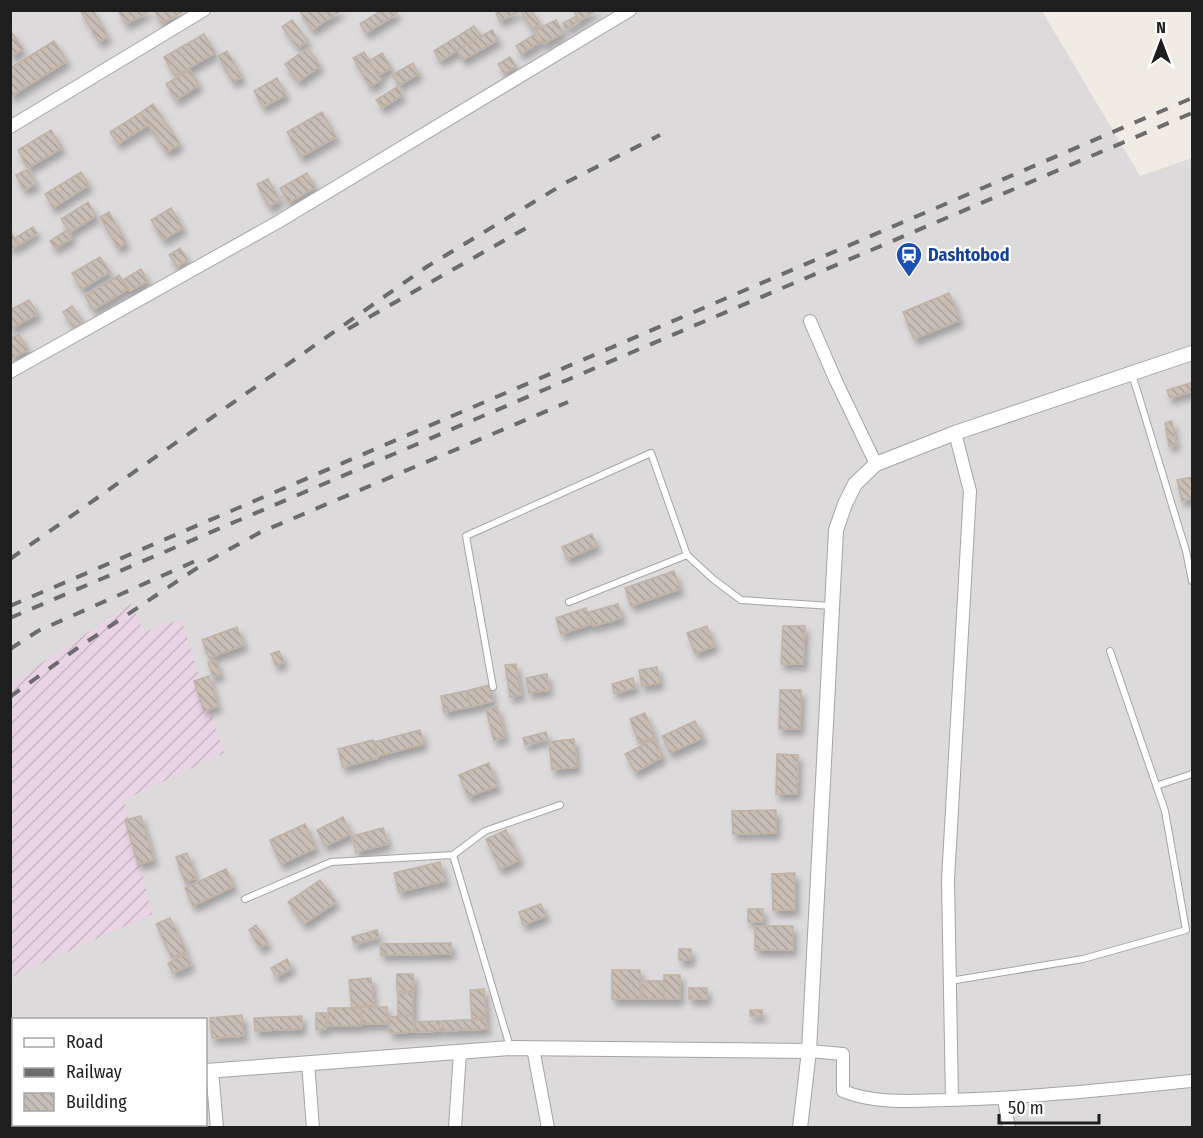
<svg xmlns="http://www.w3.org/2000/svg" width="1203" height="1138" font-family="'Fira Sans Condensed',sans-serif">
  <defs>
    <pattern id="industrial-furrows" width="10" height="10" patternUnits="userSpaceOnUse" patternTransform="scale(1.5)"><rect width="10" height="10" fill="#e9d4e5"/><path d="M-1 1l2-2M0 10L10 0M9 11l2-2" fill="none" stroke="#c7b6c4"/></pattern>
    <pattern id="building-back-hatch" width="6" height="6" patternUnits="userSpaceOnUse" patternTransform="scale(1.5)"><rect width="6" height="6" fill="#c8beb6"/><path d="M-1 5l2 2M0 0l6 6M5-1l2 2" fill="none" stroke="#aba39c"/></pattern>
    <filter id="shadow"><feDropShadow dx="3.5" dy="6" stdDeviation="3" flood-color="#0004"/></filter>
  </defs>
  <rect width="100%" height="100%" fill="#f0ece3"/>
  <path fill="#dcdada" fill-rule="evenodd" d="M10 11H1042L1140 176 1192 158V1127H11ZM14 1020H206V1124H14Z"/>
  <path fill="url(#industrial-furrows)" d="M131 604 144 632 181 619 224 753 124 800 152 914 11 977V683Z"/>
  <path fill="url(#building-back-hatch)" stroke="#c2b2a4" stroke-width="1.5" filter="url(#shadow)" d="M80 10H93L108 37 99 42Z
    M118 10H150V11L126 24Z
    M154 10H185L162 24Z
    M299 10H342L312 30Z
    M382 10H395L397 14 366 33 360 24Z
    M500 10H520V11L500 21 496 13Z
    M520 10H531L540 24 532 29Z
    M573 10H597L579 21Z
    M575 17 578 22 566 29 563 23Z
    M292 20 308 41 298 48 282 27Z
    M556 20 563 33 544 44 536 30Z
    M474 26 481 36 440 61 434 51Z
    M10 30 23 49 10 57Z
    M492 30 498 40 463 60 457 50Z
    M204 34 215 53 175 76 164 57Z
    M535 34 540 42 521 54 516 46Z
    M54 41 67 61 10 97V68Z
    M308 48 320 66 298 82 285 64Z
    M227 51 242 77 233 82 218 56Z
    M364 52 381 80 370 87 353 58Z
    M382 53 391 68 378 76 369 61Z
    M510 57 516 66 505 74 498 64Z
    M413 63 419 74 399 85 392 75Z
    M190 70 199 85 176 100 166 84Z
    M277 78 286 95 263 107 254 91Z
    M397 87 402 95 382 108 376 100Z
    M153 104 180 144 167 152 140 113Z
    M322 112 336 137 301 157 287 132Z
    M140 113 148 125 118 144 110 132Z
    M51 130 62 148 28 168 18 150Z
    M28 169 36 184 24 190 16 175Z
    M81 172 89 185 53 208 45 194Z
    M307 173 315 187 289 203 280 188Z
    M268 179 280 201 269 207 257 184Z
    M88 202 96 216 70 232 61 219Z
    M171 208 183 228 163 240 151 220Z
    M109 212 126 243 118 248 100 217Z
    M33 227 37 233 19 245 15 238Z
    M67 230 72 238 55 248 50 241Z
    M10 231 18 245 10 249Z
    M180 248 188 260 177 267 169 255Z
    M100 257 110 272 81 289 72 273Z
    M141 269 148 281 130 291 123 280Z
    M119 275 128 289 93 310 85 296Z
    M949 293 960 320 914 339 903 312Z
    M29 300 38 314 10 329V310Z
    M72 306 83 322 74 328 63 312Z
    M19 334 28 350 10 359V339Z
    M1191 383 1192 391 1170 398 1167 390Z
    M1172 421 1176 445 1169 446 1165 423Z
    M1192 477V499L1182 501 1177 480Z
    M592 534 597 546 567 559 562 547Z
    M674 571 680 589 631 606 625 588Z
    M618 604 622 618 593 626 589 612Z
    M586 608 592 624 561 634 556 618Z
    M707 626 715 646 695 653 687 633Z
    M783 626H805L803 664H781Z
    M237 627 244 645 209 658 202 640Z
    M279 651 284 662 276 666 271 654Z
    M215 660 221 674 213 677 208 663Z
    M516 664 521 695 510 697 505 665Z
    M657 667 660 683 642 686 639 670Z
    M547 674 549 690 529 693 526 678Z
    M209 676 218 706 204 711 194 681Z
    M633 678 635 688 614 693 612 684Z
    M489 685 493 701 471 707 466 691Z
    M780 690H801L800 729H779Z
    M466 691 470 707 444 712 441 696Z
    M497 707 505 737 494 740 486 710Z
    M645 713 655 736 639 743 630 719Z
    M695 721 703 738 670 753 662 736Z
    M420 730 424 744 377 756 374 742Z
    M546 732 548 739 525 745 523 738Z
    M574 739 577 767 552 770 549 742Z
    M654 739 663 757 635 772 625 754Z
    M373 740 378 758 343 767 338 749Z
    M777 754 798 755 797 794H776Z
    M489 763 497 786 468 797 459 775Z
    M776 810V833L733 834 732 811Z
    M141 816 154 860 138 864 125 820Z
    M343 817 351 834 325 846 317 830Z
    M305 824 316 848 281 864 270 840Z
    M383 828 388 844 356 852 352 836Z
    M506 830 520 860 500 869 486 839Z
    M187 853 196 878 185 882 176 857Z
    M440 862 445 881 399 892 394 873Z
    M226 869 234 886 193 906 185 888Z
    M795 873V910H773L772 874Z
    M320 880 336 902 304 924 288 902Z
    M541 904 546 916 523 925 519 912Z
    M748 909H763V922H748Z
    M170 918 186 951 172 958 156 924Z
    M256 925 268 943 260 948 249 930Z
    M755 926H793V950H755Z
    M377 930 379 937 354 944 352 937Z
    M451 943V954L381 955 380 944Z
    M679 949H691V960H679Z
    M186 954 191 965 173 973 168 963Z
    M287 959 292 968 276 977 271 968Z
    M612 970H640V999H612Z
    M397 974H413L414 991H397Z
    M664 975H680V999H664Z
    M371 978 374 1005 352 1008 349 980Z
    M642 981H664V999H642Z
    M689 988H707V999H689Z
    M484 989 486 1017 472 1018 470 990Z
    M398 993H413V1016H398Z
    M362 1007H387V1024H362Z
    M328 1008H361V1026H328Z
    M750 1010H762V1016H750Z
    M316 1013H326V1029H316Z
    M242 1015 244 1036 212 1038 210 1018Z
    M413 1015 414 1032 390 1033 389 1017Z
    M302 1016V1029L255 1031 254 1018Z
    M486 1019 487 1029 443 1031 442 1021Z
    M440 1021V1031L416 1032 415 1022Z"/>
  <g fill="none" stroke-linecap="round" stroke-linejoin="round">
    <g stroke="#a5a5a5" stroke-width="8">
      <path id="service" d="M1132 374 1186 551 1192 581
        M569 602 687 555 713 579 741 600 832 606
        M493 687 466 536 651 453 687 555
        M1156 786 1192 774
        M453 855 485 831 560 805
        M245 899 331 862 453 855 510 1047
        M950 981 1083 959 1186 930 1165 811 1110 651"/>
    </g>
    <g stroke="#a5a5a5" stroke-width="14">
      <path id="minor" d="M10 127 204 10
        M810 321 836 381 876 464
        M10 372 278 222 630 10
        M533 1048 548 1128
        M809 1051 843 1054V1091C874 1104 913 1101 946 1100 1029 1098 1110 1089 1192 1081
        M308 1063 313 1128
        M212 1070 217 1128
        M1004 1099 1009 1128
        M952 1100 948 880 970 491 955 433
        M22 1124 23 1128
        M455 1128 460 1052"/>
    </g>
    <g stroke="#a5a5a5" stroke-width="16">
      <path id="tertiary" d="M206 1071 510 1048 809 1051
        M10 1085H14
        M800 1128 809 1051 836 530 845 504 855 484 876 464 955 433 1192 353"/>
    </g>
    <use href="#service" stroke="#fff" stroke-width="6"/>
    <use href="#minor" stroke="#fff" stroke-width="12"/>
    <use href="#tertiary" stroke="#fff" stroke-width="14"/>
    <path stroke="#6c6c6c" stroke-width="4" stroke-dasharray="12 12" stroke-linecap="butt" d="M348 329 528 227
      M10 559 428 266 567 182 660 135
      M10 606 1192 98
      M10 618 1192 113
      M10 649 38 631 200 559
      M10 697 79 647 206 562 261 532 568 402"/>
  </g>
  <defs>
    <g id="station-pin" transform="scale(1.35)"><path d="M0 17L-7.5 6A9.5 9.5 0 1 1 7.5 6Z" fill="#1a4fb4" stroke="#fff"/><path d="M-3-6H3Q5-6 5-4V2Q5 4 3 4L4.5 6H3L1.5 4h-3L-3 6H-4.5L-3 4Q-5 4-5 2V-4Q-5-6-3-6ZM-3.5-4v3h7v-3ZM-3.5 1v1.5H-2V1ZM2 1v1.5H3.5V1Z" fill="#fff"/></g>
  </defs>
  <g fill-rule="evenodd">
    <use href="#station-pin" x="909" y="255"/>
  </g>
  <g text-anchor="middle" stroke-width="4.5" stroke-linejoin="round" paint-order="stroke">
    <g font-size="18" font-weight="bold" fill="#164399" stroke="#fff" text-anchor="start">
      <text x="928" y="261">Dashtobod</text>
    </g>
  </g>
  <rect width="1203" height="1138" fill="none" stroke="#1e1e1e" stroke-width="24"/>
  <rect x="12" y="1018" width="195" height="108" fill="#ffffff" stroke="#a5a5a5" stroke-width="1.5"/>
  <rect x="24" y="1038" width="30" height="9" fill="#ffffff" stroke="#a5a5a5" stroke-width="1.5"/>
  <text x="66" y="1048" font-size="18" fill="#1e1e1e">Road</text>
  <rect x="24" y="1068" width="30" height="9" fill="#6c6c6c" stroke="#a5a5a5" stroke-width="1.5"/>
  <text x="66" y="1078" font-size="18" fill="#1e1e1e">Railway</text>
  <rect x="24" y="1093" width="30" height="18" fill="url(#building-back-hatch)" stroke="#a5a5a5" stroke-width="1.5"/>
  <text x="66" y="1108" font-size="18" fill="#1e1e1e">Building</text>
  <g transform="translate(1161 42)" stroke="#ffffff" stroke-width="4.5" paint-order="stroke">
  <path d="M0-4.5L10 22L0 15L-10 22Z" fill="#1e1e1e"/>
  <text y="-9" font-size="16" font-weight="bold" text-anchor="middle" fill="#1e1e1e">N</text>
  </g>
  <path d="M999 1114v9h100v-9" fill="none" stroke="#1e1e1e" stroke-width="3"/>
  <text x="1008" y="1114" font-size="18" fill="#1e1e1e" stroke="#ffffff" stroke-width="4.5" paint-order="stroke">50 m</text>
</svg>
